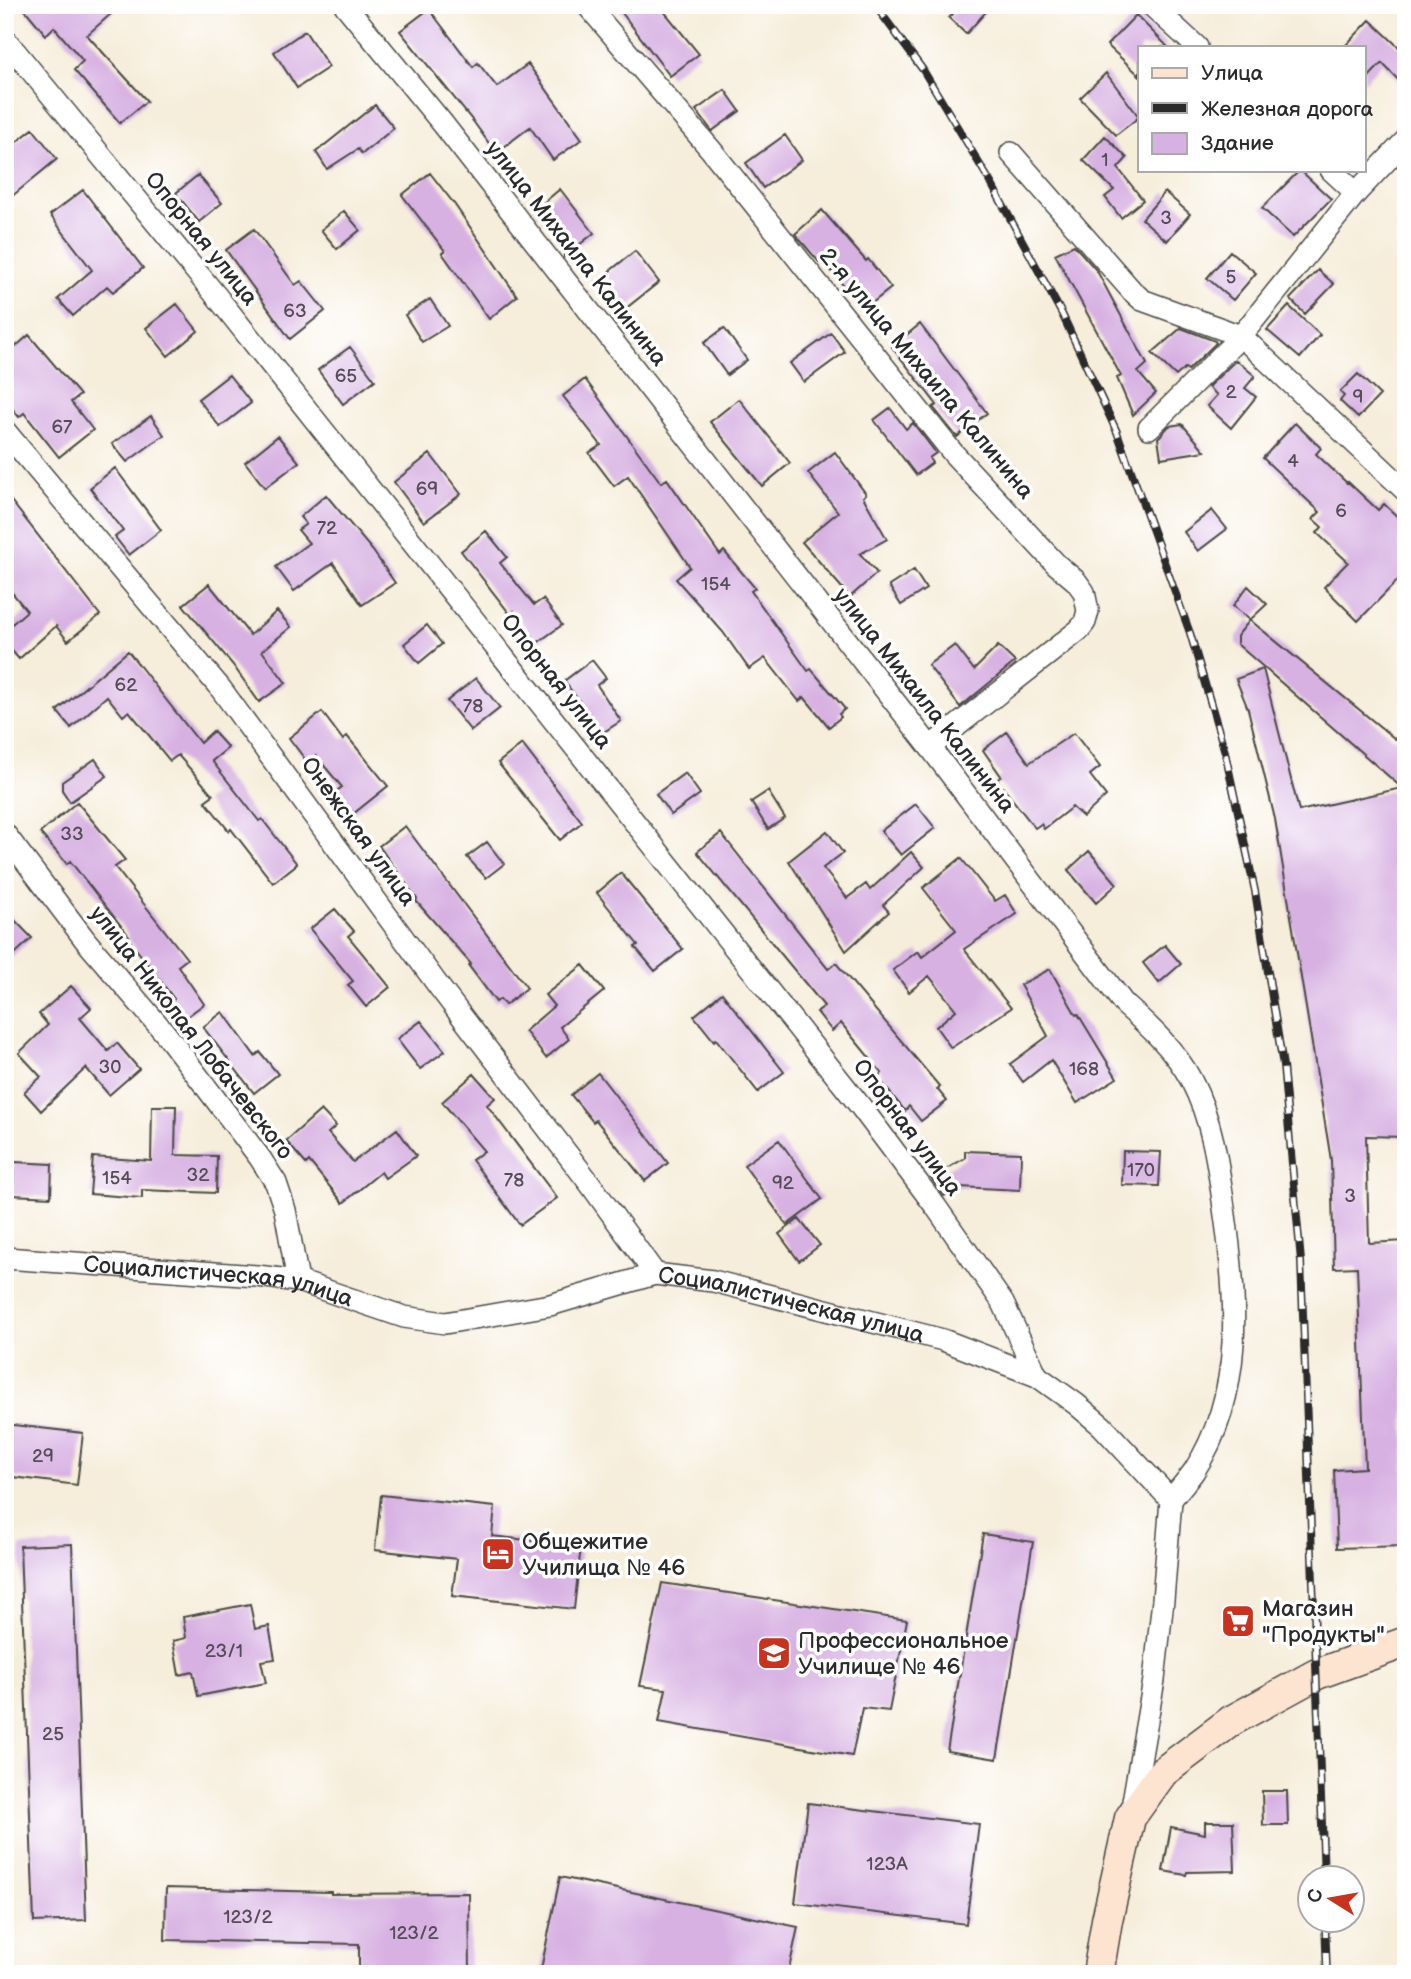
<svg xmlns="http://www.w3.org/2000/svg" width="1411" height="1979" font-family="'Balsamiq Sans',sans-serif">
  <rect width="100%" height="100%" fill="#fff"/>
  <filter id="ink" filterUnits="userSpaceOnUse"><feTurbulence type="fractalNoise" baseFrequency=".0143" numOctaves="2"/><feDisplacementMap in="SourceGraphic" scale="14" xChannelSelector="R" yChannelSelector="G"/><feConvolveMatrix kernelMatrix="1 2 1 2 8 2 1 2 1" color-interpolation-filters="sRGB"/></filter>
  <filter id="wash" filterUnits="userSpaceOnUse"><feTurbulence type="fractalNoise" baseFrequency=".00686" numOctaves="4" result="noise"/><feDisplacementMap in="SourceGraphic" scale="28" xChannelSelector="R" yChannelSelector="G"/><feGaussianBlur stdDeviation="1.57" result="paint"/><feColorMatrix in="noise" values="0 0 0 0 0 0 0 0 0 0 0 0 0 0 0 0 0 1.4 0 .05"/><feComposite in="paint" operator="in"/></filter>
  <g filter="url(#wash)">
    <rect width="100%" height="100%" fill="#f6edda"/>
    <g id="blocks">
      <path fill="#d7b1e2" d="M21 5H121L87 35 147 101 120 123 74 70 83 61 54 27 46 35Z
        M616 5H659L699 54 670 76Z
        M961 5H992L966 34 949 18Z
        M429 9 473 67 478 63 497 87 528 64 582 139 553 160 530 127 496 153 473 121 400 31Z
        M1136 15 1168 47H1140V76L1107 45Z
        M1370 20 1406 54V88L1382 63 1364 82V47H1344Z
        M305 31 329 67 297 88 274 52Z
        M1106 73 1139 117 1116 135 1080 98Z
        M725 90 740 111 712 131 696 110Z
        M375 105 394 128 362 154 358 149 327 169 316 152Z
        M33 129 57 159 5 202V151Z
        M785 135 802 160 763 188 746 163Z
        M1105 136 1127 158 1118 168 1143 200 1121 218 1105 197 1114 190 1083 160Z
        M1300 170 1331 199 1293 237 1262 208Z
        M430 173 455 205 517 296 489 319 442 253 445 251 402 195Z
        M198 175 222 203 199 222 176 193Z
        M560 189 594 233 564 257V244L535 210Z
        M83 190 143 268 113 292 107 286 73 316 58 299 92 270 50 215Z
        M1165 192 1190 214 1167 241 1142 219Z
        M822 210 866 261 868 259 891 288 863 310 822 259 819 262 795 234Z
        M344 211 360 230 337 249 321 230Z
        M254 229 295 285 301 281 325 311 290 339 226 250Z
        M1074 245 1097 271 1147 364 1138 372 1156 393 1133 415 1117 378 1121 376 1055 254Z
        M635 251 659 282 620 313 596 282Z
        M1230 251 1256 273 1233 300 1207 278Z
        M1318 270 1334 284 1305 314 1290 299Z
        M430 299 448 326 422 342 405 315Z
        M177 304 198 331 168 356 146 328Z
        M1289 306 1320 335 1300 358 1267 330Z
        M920 324 987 413 957 437 933 407 937 405 892 347Z
        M724 328 747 360 727 375 704 343Z
        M1181 328 1215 341 1216 343 1188 370 1185 368 1176 376 1152 353Z
        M831 333 845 352 804 382 790 363Z
        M29 335 80 395 71 402 93 430 59 457 24 413 19 417 5 400V356Z
        M350 347 375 380 343 404 318 370Z
        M1236 360 1255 376 1245 388 1256 397 1231 428 1207 406 1217 395 1208 387Z
        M1358 374 1380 395 1358 418 1340 401 1344 396 1340 392Z
        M229 375 251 403 220 427 198 399Z
        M585 379 661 483 667 479 720 555 724 551 755 588 751 591 808 671 811 669 845 709 839 714 841 717 829 727 804 697 799 701 765 658 749 669 723 632 676 579 690 567 628 476 614 486 589 453 601 445 563 396Z
        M739 399 790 463 762 486 710 422Z
        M890 408 906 429 913 423 936 453 929 458 932 463 916 475 874 420Z
        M151 416 164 435 127 462 112 444Z
        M1295 423 1321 448 1316 454 1347 483 1348 482 1378 510 1384 504 1406 525V572L1358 621 1324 587 1348 562 1317 533 1322 527 1313 519 1320 512 1263 458Z
        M1182 424 1205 451 1161 458 1158 438 1169 426Z
        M278 436 299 462 265 488 245 462Z
        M835 452 866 494 863 497 887 539 860 554 877 573 850 597 802 542 838 512 808 473Z
        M430 454 461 494 424 522 394 482Z
        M115 468 161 530 129 555 115 537 123 531 90 488Z
        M5 493 100 615 68 641 56 626 19 659 5 643V630L27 611 5 584Z
        M326 495 373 551 395 583 362 605 333 563 294 591 276 567 309 543 298 530 306 524 300 517Z
        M1212 510 1227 529 1198 551 1184 532Z
        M486 531 507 557 500 563 534 605 543 599 562 625 537 643 514 611 510 614 461 551Z
        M914 570 926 589 901 605 889 586Z
        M209 584 250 635 277 611 291 627 262 651 286 683 259 702 233 665 183 605Z
        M1248 586 1267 604 1250 620 1233 606Z
        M1250 620 1406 748V1137L1366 1136 1369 1243 1406 1241 1404 1546 1337 1548 1334 1470 1365 1468 1357 1267 1334 1268 1331 1160 1275 819 1248 709 1236 679 1263 669 1299 811 1402 788 1237 644V636Z
        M427 625 442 644 419 663 404 644Z
        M955 645 974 670 998 646 1015 662 960 707 928 665Z
        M128 651 200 743 213 731 228 748 212 761 259 821 262 819 297 864 273 883 231 829 229 831 205 801 213 795 178 755 170 761 129 711 123 716 107 696 71 728 57 711Z
        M592 660 606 678 597 685 621 721 599 735 586 715 589 714 564 681Z
        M476 678 500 708 471 731 447 701Z
        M322 712 343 740 347 736 388 786 348 818 330 796 342 787 316 756 308 763 289 738Z
        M1007 732 1029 763 1074 733 1100 767 1090 775 1106 796 1083 817 1072 807 1044 829 1041 824 1035 828 997 780 1001 776 983 750Z
        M522 744 582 822 560 840 498 763Z
        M95 759 107 776 70 802 62 790V782Z
        M685 773 700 794 671 815 656 794Z
        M768 791 785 818 768 829 751 802Z
        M77 802 125 860 115 867 187 959 178 966 204 1004 185 1018 172 1001 174 999 127 937 129 936 70 861 67 864 40 833Z
        M916 804 935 828 901 855 881 831Z
        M405 826 527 988 505 1005 500 999 496 1002 469 966 471 964 416 901 417 899 379 846Z
        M827 831 843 853 823 868 847 898 866 884 870 890 911 852 924 867 883 905 889 912 846 951 789 861Z
        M721 833 828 969 836 963 940 1087 937 1089 947 1101 921 1121 909 1106 905 1111 877 1077 882 1073 841 1023 832 1031 817 1012 824 1006 697 852Z
        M487 842 504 864 486 878 467 857Z
        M1089 851 1117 884 1096 903 1068 870Z
        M961 858 995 901 1005 895 1017 914 964 949 1011 1008 951 1048 936 1027 956 1010 929 976 909 992 893 970 918 951 922 957 956 930 923 888Z
        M621 873 683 949 655 971 635 947 638 945 597 893Z
        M335 909 354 931 348 936 390 987 366 1007 348 985 353 981 310 929Z
        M5 910 32 938 5 963Z
        M1165 945 1181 964 1159 983 1143 963Z
        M583 965 604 991 560 1027 569 1039 546 1058 525 1031 554 1006 545 995Z
        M1050 969 1076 1015 1078 1014 1117 1078 1077 1103 1051 1060 1023 1082 1010 1064 1048 1036 1020 985Z
        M71 986 91 1008 80 1018 108 1051 117 1043 139 1069 109 1095 86 1068 41 1111 24 1092 41 1077 19 1053 48 1025 39 1014Z
        M722 993 784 1072 758 1092 716 1039 714 1041 694 1016Z
        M223 1012 255 1056 260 1052 278 1074 254 1093 203 1027Z
        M421 1021 445 1051 420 1069 397 1039Z
        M598 1073 668 1163 645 1181 596 1120 593 1122 571 1095Z
        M474 1074 495 1098 487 1105 557 1198 520 1225 472 1160 484 1151 442 1102Z
        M152 1106H176L175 1155 217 1156 216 1193 142 1190V1198L90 1194 93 1157 151 1161Z
        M321 1110 336 1126 328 1133 353 1162 397 1129 416 1156 385 1178 381 1172 343 1203 309 1161 306 1164 286 1141Z
        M779 1140 822 1199 787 1225 744 1165Z
        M965 1151 1021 1153 1020 1190 960 1187 944 1196 931 1178 965 1158Z
        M1123 1151 1161 1152 1159 1186 1122 1185Z
        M14 1162 52 1164 51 1197 12 1195Z
        M799 1219 820 1245 799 1261 779 1234Z
        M5 1424 83 1433 77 1485 5 1476Z
        M381 1495 495 1507 492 1536 581 1546 574 1609 452 1596 457 1559 375 1550Z
        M983 1534 1033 1542 997 1759 947 1751Z
        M72 1544 86 1920 34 1922 20 1546Z
        M662 1583 907 1620 889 1711 862 1708 852 1756 659 1722 666 1689 640 1686Z
        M250 1604 255 1629 269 1626 275 1659 261 1661 266 1683 198 1696 193 1672 179 1675 173 1641 186 1638 183 1617Z
        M1262 1791H1287L1288 1825H1263Z
        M808 1803 979 1824 966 1924 795 1903Z
        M1205 1822H1233L1235 1871 1187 1872 1186 1875 1163 1871 1171 1827 1205 1834Z
        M560 1877 798 1927 788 1974H540Z
        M166 1888 331 1892V1894L469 1893 470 1970 359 1971V1944L165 1940Z"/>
    </g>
  </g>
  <g filter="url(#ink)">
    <use href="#blocks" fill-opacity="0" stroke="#494845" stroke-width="2"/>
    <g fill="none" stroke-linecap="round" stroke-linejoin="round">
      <g stroke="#494845" stroke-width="24">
        <g id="minor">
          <path d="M345 5 443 124 930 747 1124 1004C1149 1026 1176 1051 1191 1080 1212 1120 1218 1163 1224 1208 1237 1296 1245 1393 1194 1471 1187 1481 1178 1490 1171 1500"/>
          <path d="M587 5 712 151 953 453 1056 564 1076 581 1084 592 1088 611 1085 622 1079 630 930 747"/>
          <path d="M1151 5 1197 47"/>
          <path d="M5 39 218 298 861 1107 936 1207 1003 1303 1037 1376"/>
          <path d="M1011 153 1132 291 1142 300 1241 336 1406 491"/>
          <path d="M1331 170 1356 193"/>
          <path d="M1149 428 1241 336 1356 193 1406 140"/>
          <path d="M5 431 221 689 440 988 591 1185 655 1274"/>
          <path d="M5 834 86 941 165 1033 260 1158 276 1183 285 1210 298 1281"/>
          <path id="s1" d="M5 1258 257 1276 298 1281 404 1317 445 1323 550 1305 655 1274 713 1281 943 1340 1037 1376 1076 1404 1102 1426 1171 1500 1163 1600 1154 1680 1131 1813"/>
        </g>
      </g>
      <g stroke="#494845" stroke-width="33">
        <path id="secondary" d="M1098 1974 1107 1920 1130 1818 1163 1772 1231 1721 1317 1674 1406 1642"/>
      </g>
      <use href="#minor" stroke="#fff" stroke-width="21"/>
      <use href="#secondary" stroke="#fde4d1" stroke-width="30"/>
      <g stroke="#2b2b2b" stroke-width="8">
        <path id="rail" d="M875 5 923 70 991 183 1062 314 1117 432 1190 633 1225 752 1255 891 1283 1066 1301 1261 1324 1878
          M1325 1920 1327 1974"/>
      </g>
      <use href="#rail" stroke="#fff" stroke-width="5" stroke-dasharray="16" stroke-linecap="butt"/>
    </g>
  </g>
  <defs>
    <g id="hotel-square" transform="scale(1.75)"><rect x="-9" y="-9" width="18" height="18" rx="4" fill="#c8321e" stroke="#fff"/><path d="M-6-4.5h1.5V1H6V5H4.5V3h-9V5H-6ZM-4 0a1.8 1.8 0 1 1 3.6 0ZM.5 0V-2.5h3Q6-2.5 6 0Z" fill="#fff"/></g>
    <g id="supermarket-square" transform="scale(1.75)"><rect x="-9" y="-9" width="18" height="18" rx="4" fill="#c8321e" stroke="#fff"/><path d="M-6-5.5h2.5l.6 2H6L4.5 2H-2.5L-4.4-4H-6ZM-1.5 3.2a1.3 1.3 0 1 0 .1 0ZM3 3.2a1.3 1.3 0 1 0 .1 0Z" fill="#fff"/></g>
    <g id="university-square" transform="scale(1.75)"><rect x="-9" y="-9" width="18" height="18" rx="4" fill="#c8321e" stroke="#fff"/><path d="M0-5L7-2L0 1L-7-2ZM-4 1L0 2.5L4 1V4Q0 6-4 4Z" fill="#fff"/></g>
  </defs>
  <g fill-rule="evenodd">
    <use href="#hotel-square" x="498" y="1554"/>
    <use href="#supermarket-square" x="1238" y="1621"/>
    <use href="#university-square" x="774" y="1653"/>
  </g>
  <g text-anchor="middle" stroke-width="7" stroke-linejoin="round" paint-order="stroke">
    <g font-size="19" fill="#564c59">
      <text x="1105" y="166">1</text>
      <text x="1166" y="224">3</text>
      <text x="1231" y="283">5</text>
      <text x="295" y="317">63</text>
      <text x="346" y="382">65</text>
      <text x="1231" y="398">2</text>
      <text x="1358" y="403">9</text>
      <text x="62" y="433">67</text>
      <text x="1293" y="467">4</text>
      <text x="427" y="495">69</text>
      <text x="1341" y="517">6</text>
      <text x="327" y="534">72</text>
      <text x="716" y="590">154</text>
      <text x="126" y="691">62</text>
      <text x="473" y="712">78</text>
      <text x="72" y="840">33</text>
      <text x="110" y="1073">30</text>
      <text x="1084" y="1075">168</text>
      <text x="1141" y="1176">170</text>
      <text x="198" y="1181">32</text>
      <text x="117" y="1184">154</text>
      <text x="514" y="1186">78</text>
      <text x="783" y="1189">92</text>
      <text x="1350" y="1202">3</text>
      <text x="43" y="1462">29</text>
      <text x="224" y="1657">23/1</text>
      <text x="53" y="1740">25</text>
      <text x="887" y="1870">123А</text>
      <text x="248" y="1923">123/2</text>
      <text x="414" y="1939">123/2</text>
    </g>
    <g font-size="23" fill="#2b2b2b" stroke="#fff">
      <text transform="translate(202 238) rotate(51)" y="8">Опорная улица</text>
      <text transform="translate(577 253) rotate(52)" y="8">улица Михаила Калинина</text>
      <text transform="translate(927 373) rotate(50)" y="8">2-я улица Михаила Калинина</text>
      <text transform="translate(557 681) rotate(52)" y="8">Опорная улица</text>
      <text transform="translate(925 700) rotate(52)" y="8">улица Михаила Калинина</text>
      <text transform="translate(359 831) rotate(54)" y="8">Онежская улица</text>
      <text transform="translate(192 1032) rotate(52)" y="8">улица Николая Лобачевского</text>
      <text transform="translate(908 1127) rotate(53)" y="8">Опорная улица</text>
      <text dy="8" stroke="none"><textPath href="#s1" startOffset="215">Социалистическая улица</textPath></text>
      <text dy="8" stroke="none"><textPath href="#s1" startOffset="803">Социалистическая улица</textPath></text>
    </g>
    <g font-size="23" fill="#2b2b2b" stroke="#fff" text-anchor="start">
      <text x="522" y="1549">Общежитие<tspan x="522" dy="26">Училища № 46</tspan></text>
      <text x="1262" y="1616">Магазин<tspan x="1262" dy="26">"Продукты"</tspan></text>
      <text x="798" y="1648">Профессиональное<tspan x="798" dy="26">Училище № 46</tspan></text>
    </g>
  </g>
  <rect width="1411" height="1979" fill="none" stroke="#fff" stroke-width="28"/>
  <rect x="1138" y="46" width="228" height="126" fill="#ffffff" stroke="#aaaaaa" stroke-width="2"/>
  <rect x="1152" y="68" width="35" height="10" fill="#fde4d1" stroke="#aaaaaa" stroke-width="2"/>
  <text x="1201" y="80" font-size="21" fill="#2b2b2b">Улица</text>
  <rect x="1152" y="103" width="35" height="10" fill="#2b2b2b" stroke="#aaaaaa" stroke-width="2"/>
  <text x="1201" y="116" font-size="21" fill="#2b2b2b">Железная дорога</text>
  <rect x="1152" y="133" width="35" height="21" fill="#d7b1e2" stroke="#aaaaaa" stroke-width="2"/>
  <text x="1201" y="150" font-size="21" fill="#2b2b2b">Здание</text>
  <g transform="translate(1331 1899) rotate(281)"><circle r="33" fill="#ffffff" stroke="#aaaaaa" stroke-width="2"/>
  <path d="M0-5L12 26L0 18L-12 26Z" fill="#c8321e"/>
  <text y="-10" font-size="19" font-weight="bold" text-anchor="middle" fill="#2b2b2b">С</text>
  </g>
</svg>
